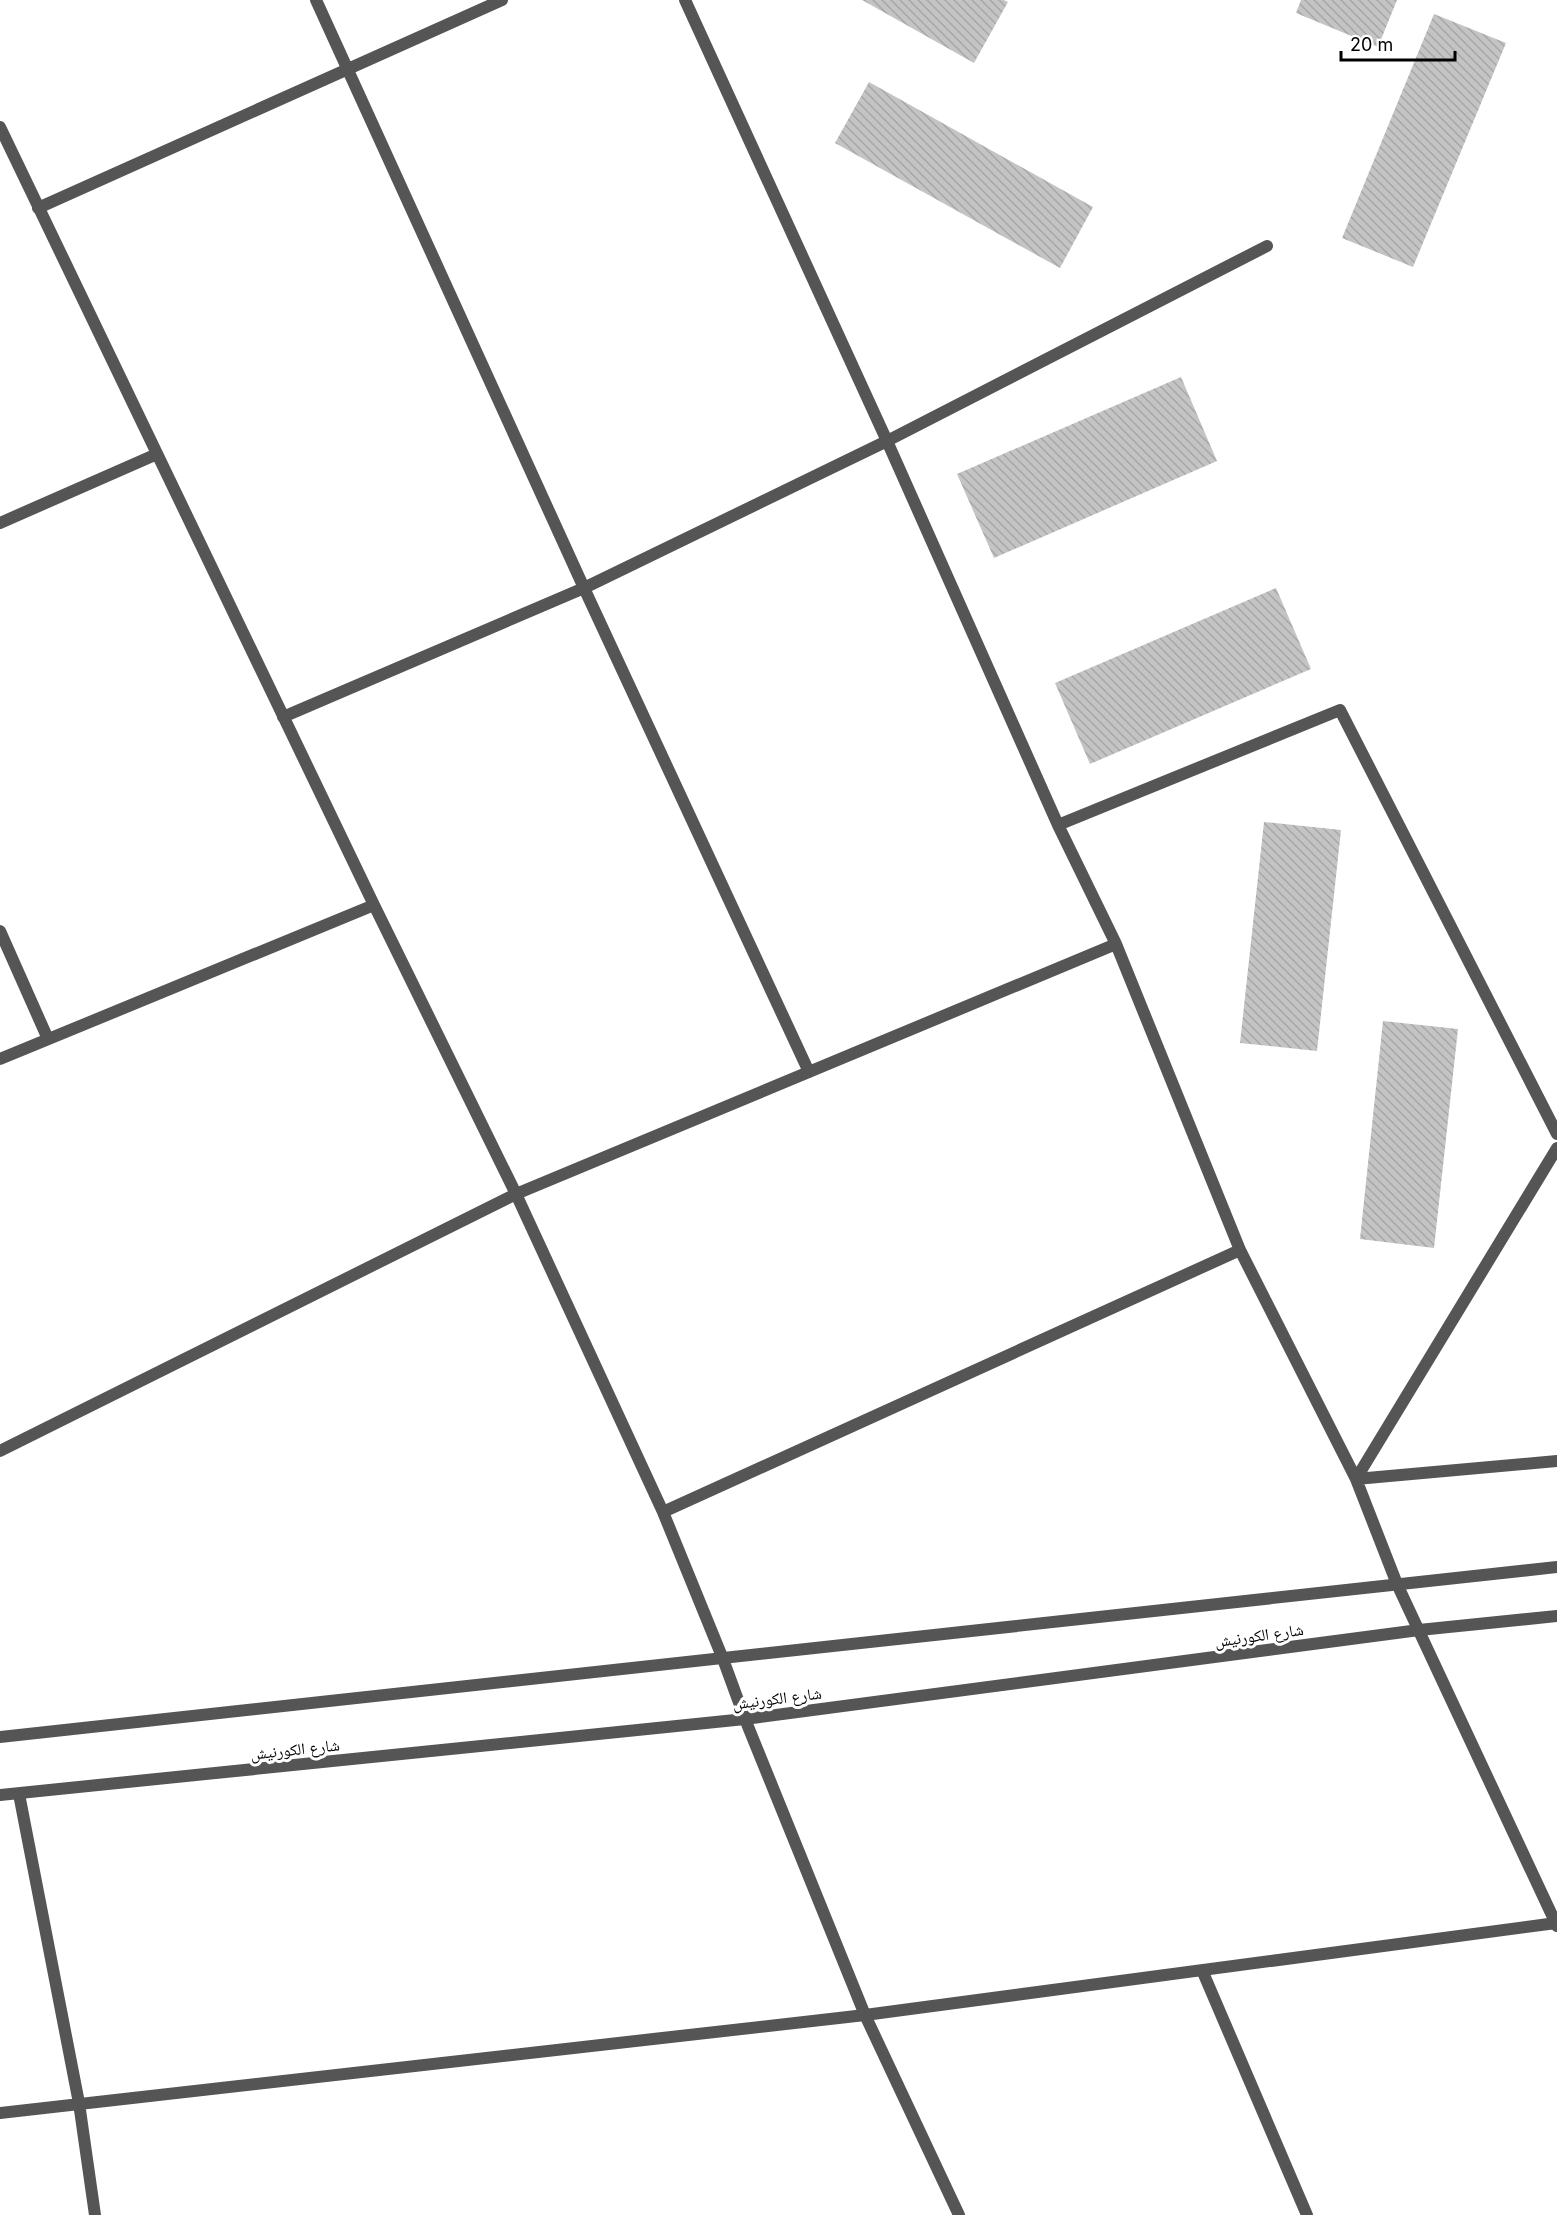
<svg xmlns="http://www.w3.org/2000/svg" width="1557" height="2215" font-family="Inter,'Noto Naskh Arabic',sans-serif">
  <defs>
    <pattern id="building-back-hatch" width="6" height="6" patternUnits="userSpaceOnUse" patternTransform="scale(1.5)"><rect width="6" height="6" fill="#c4c4c4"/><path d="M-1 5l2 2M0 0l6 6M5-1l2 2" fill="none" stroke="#a7a7a7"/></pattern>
  </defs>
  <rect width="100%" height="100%" fill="#fff"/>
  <path fill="url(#building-back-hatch)" d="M862 0H1004L1008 2 974 63Z
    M1301 0H1397L1378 47 1296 13Z
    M1434 14 1506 43 1413 267 1342 238Z
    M869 82 1093 207 1060 268 835 143Z
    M1181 377 1217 461 994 558 957 474Z
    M1276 588 1311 669 1090 764 1055 683Z
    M1264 822 1341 830 1317 1051 1240 1043Z
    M1383 1021 1458 1029 1434 1248 1360 1239Z"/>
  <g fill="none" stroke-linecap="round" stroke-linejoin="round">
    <path stroke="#555" stroke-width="12" d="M316 0 584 588 809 1072
      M685 0 887 441 1058 825 1116 944 1240 1250 1356 1479 1397 1584 1557 1926
      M0 127 374 905 516 1194 663 1512 723 1659
      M38 208 502 0
      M0 523 157 454
      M283 717 584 588 887 441 1267 246
      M1058 825 1340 710 1557 1134
      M0 931 48 1039
      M0 1059 374 905
      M0 1451 516 1194 1116 944
      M1356 1479 1557 1148
      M1356 1479 1557 1461
      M663 1512 1240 1250
      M19 1794 79 2103 95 2215
      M1202 1970 1307 2215
      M0 2113 865 2015 1556 1923"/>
    <path stroke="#555" stroke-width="12" d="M723 1659 745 1719 865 2015 959 2215
      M0 1737 1557 1567
      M0 1795 745 1719 1419 1630 1557 1616"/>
  </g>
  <g text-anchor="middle" stroke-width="6" stroke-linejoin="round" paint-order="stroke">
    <g font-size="16" fill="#000" stroke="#fff">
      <text transform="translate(1259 1635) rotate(-8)" y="6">شارع الكورنيش</text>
      <text transform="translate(777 1698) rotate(-7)" y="6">شارع الكورنيش</text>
      <text transform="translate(295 1749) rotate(-6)" y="6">شارع الكورنيش</text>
    </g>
  </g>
  <path d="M1341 51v9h114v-9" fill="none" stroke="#000000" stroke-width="3"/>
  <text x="1350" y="51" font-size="18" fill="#000000" stroke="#ffffff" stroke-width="4.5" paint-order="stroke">20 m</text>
</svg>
